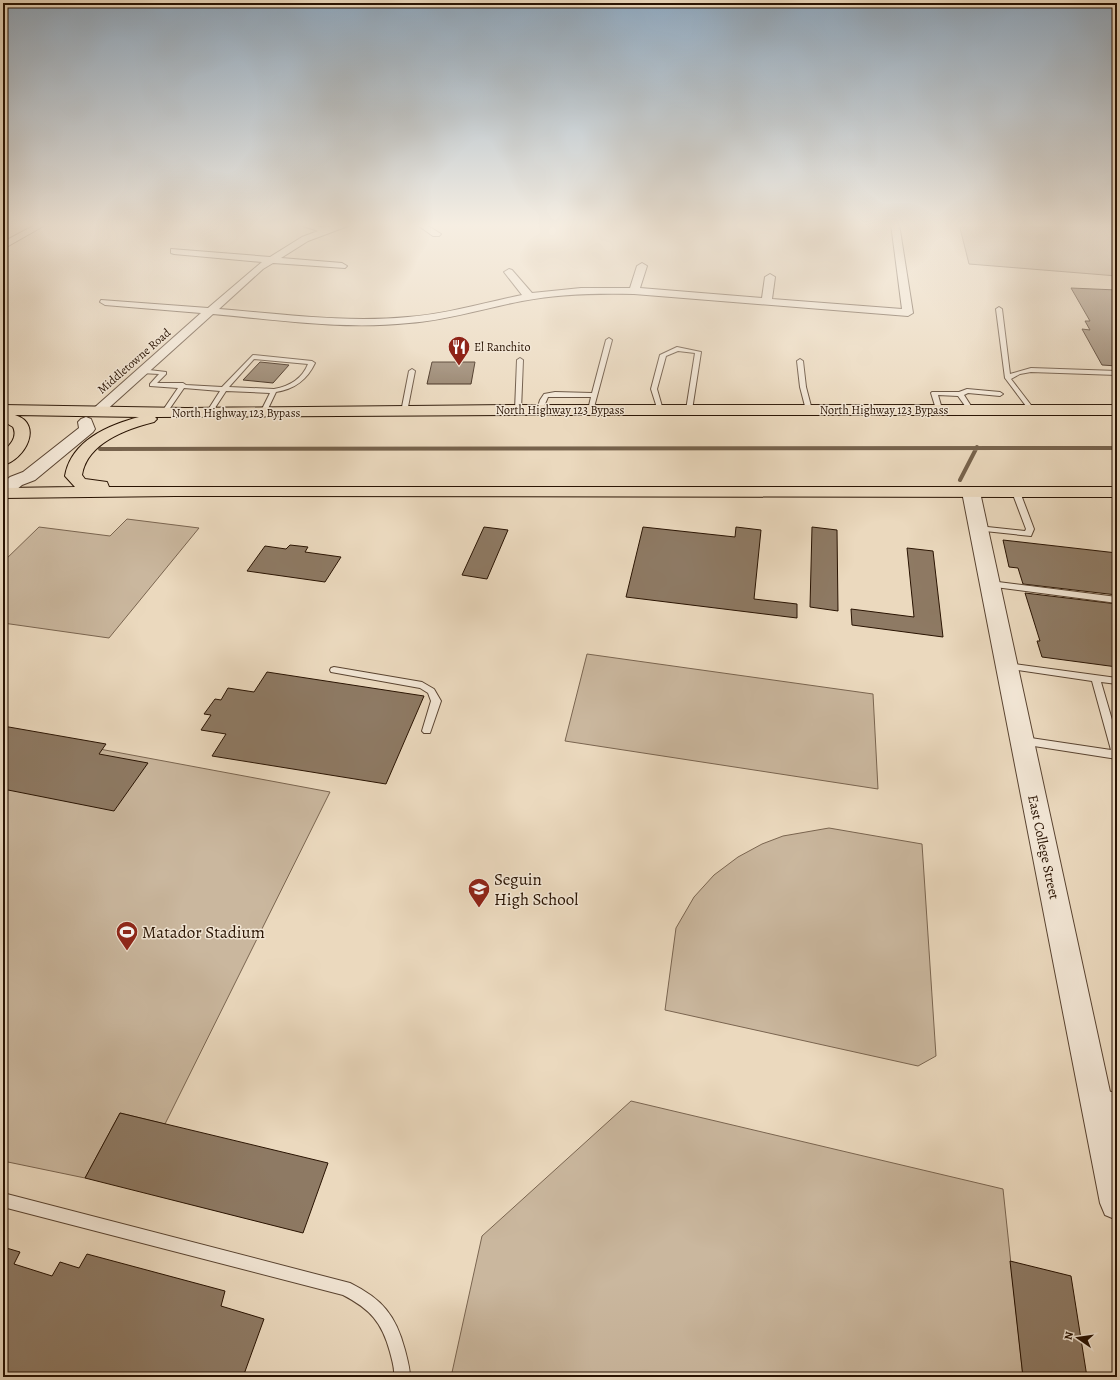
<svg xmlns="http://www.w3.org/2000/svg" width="1120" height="1380" font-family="Alegreya,serif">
  <rect width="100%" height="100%" fill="#ebd9be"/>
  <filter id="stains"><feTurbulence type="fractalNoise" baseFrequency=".005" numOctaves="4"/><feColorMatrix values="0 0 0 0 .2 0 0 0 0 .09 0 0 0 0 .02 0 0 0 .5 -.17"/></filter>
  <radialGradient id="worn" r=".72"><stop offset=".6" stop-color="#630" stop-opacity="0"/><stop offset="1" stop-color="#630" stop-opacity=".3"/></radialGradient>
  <path fill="#cab79e" stroke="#7a6550" d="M959 224H1117V276L969 264Z
    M127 519 199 528 109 638 3 623V562L39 527 110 536Z
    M587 654 873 694 878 789 565 741Z
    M3 731 330 792 165 1124 120 1113 85 1178 3 1161Z
    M829 828 922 844 936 1056 918 1066 665 1010 676 928 694 897 714 875 738 857 762 844 783 836Z
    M631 1101 1003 1189 1023 1377H451L482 1236Z"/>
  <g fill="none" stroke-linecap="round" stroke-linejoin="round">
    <path stroke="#76624c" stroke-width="4" d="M100 449 1117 448
      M960 480 977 447"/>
  </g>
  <path fill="#8e7a64" stroke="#291302" d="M1071 288 1117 290V366L1102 365 1082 329 1090 330 1085 321H1090Z
    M260 362 289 365 273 383 243 380Z
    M432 362H475L471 384H427Z
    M484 527 508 530 487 579 462 575Z
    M643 527 735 537 736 527 761 530 754 599 797 604V618L626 597Z
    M812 527 837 530 838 611 810 607Z
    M1003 540 1117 553V595L1023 584 1018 568 1009 567Z
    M290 545 308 547 305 552 341 557 325 582 247 571 265 546 286 549Z
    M907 548 933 551 943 637 852 625 851 609 914 617Z
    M1025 593 1117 604V667L1042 657 1037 641H1040Z
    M267 672 424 696 386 784 212 756 226 734 201 730 211 715 204 714 215 699 221 700 228 688 254 692Z
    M3 726 106 744 99 754 148 763 114 811 3 789Z
    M120 1113 328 1163 303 1233 85 1178Z
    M3 1247 20 1252 14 1264 52 1276 60 1262 79 1268 87 1254 225 1291 221 1306 264 1319 243 1377H3Z
    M1010 1261 1071 1276 1087 1377H1023Z"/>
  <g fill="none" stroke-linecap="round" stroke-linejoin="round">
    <g stroke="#5a4431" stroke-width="2">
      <path id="service" d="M999 307 1002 309 1010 374 1031 368 1117 371V375L1031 372 1020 374 1011 379 1034 409 1029 410 1005 378 996 309Z
        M609 338 612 340 593 411 588 410 591 397H548L542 411H538L537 410 540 400 544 394 555 392 592 393 606 340Z
        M677 347 701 352 692 410 689 412 686 410 695 353 678 351 666 356 657 389 663 410 658 411 651 389 660 355Z
        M253 355 312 361 315 363C307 380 295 389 276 392L266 413 263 415 260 413 270 393 226 391 211 414 209 415 206 413 220 391 184 388 166 414H162L161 413 178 388 150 386V384L159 374 141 373 138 371 141 369 166 372V374L157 383H183L186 385 222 387ZM254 359 308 364C302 379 290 386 274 389L229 387Z
        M520 358 523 360 521 410 518 412 515 410 517 360Z
        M800 359 803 361 806 387 812 410 809 412 806 410 800 387 797 361Z
        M412 369 415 371 407 412 404 414 401 412 409 371Z
        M967 389 1000 392 1003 394 1000 396 968 393 964 395 973 409 970 411 968 410 958 396 938 395 942 409 939 411 936 409 931 393 932 392H959Z
        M1016 490 1020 492 1034 529 1031 536 975 530 974 528 978 526 1025 531 1026 529 1012 492Z
        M990 581 1117 597V603L987 586 986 584Z
        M1007 663 1117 678V684L1101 682 1117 737V759L1021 744 1019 741 1021 738 1024 737 1111 750 1092 681 1004 668 1003 666Z
        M334 667 422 682 434 689 441 701 430 733H424L422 731 431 701 428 693 420 688 331 672 330 670 331 668Z
        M1101 1090 1117 1093V1107L1096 1102 1094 1097 1096 1092Z
        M3 1193 350 1283C382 1299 396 1315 405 1350 407 1358 410 1368 410 1377H394C395 1369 392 1360 390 1352 382 1322 370 1309 343 1295L3 1207Z"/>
    </g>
    <g stroke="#5a4431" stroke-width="2">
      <path id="minor" d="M37 224H47L3 249V242Z
        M297 224C307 222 319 229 328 227 335 226 341 224 349 224L348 226 308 241 281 258 342 263 347 266 345 268 273 263 263 269 219 309C282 314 345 323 408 317 447 314 484 303 522 295L504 272 509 269 512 270 532 293 581 288H630L637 266 642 263 647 266 640 288 762 298 765 277 770 274 775 277 772 299 902 309 891 224H899L913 313 908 316 634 294C596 293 559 294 522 301 485 308 448 320 409 323 344 330 278 320 213 314L102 414H94L92 411 94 408 201 313 105 305 100 302 101 300 208 308 262 262 174 254 171 253V249L270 257 302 237 318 231Z
        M416 224H425L441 234 439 236H433Z"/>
    </g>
    <g stroke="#5a4431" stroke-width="2">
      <path id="tertiary" d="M86 417 91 419 95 429 93 432 35 480 22 485 9 496 3 497V483L10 477 23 472 79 428 78 422 81 419Z
        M971 487 977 488 980 492 1117 1124V1220L1105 1215 1100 1203 962 492 965 488Z"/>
    </g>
    <g stroke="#291302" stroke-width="2">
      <path id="primary" d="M3 405 186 408 518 405H1117V415H518L155 417 157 419 154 422C126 429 87 443 82 475L85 479 107 482 109 487H1117V497L175 496 3 498V488L75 487 65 476C71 441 108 425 139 417L15 415C44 424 25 460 3 465V452C10 445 18 437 13 427L3 421Z"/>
    </g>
    <use href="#service" fill="#f2e6d5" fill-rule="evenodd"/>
    <use href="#minor" fill="#f2e6d5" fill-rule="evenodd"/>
    <use href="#tertiary" fill="#f2e6d5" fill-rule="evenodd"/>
    <use href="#primary" fill="#ebd9be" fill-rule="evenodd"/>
  </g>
  <linearGradient id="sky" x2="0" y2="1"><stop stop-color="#8fa8be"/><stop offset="0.54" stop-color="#f6eee2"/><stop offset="1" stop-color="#f6eee2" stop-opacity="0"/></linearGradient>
  <rect width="1120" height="417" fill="url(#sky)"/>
  <defs>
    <g id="restaurant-pin" transform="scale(1.15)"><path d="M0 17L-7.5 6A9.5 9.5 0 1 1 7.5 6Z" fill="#8f2418" stroke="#f2e6d5"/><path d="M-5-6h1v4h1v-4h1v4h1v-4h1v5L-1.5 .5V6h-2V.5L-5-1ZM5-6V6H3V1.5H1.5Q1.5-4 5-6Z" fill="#fff"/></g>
    <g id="school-pin" transform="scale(1.15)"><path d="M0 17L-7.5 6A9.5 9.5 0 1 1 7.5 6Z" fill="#8f2418" stroke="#f2e6d5"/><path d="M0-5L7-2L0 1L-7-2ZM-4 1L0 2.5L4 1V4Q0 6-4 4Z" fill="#fff"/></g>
    <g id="stadium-pin" transform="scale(1.15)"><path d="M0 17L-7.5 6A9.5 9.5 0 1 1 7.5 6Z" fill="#8f2418" stroke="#f2e6d5"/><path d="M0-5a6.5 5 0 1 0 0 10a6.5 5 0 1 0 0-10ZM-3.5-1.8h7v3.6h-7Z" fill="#fff"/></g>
  </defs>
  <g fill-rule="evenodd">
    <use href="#restaurant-pin" x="459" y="347"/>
    <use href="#school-pin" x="479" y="889"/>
    <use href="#stadium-pin" x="127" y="932"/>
  </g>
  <g text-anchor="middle" stroke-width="3" stroke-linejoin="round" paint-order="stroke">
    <g font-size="12" fill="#291302" stroke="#f2e6d5" text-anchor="start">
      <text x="474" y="351">El Ranchito</text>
    </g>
    <g font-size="12" fill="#291302" stroke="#f2e6d5">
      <text transform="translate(134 361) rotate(-41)" y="4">Middletowne Road</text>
      <text x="560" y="414">North Highway 123 Bypass</text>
      <text x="884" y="414">North Highway 123 Bypass</text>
      <text x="236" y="417">North Highway 123 Bypass</text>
    </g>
    <g font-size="14" fill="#291302" stroke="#f2e6d5">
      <text transform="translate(1044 847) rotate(78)" y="5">East College Street</text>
    </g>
    <g font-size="17" fill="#291302" stroke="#f2e6d5" text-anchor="start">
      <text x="494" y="885">Seguin<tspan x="494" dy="20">High School</tspan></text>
      <text x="142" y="938">Matador Stadium</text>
    </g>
  </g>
  <rect width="1120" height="1380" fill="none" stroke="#ebd9be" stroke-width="16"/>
  <rect x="4" y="4" width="1112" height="1372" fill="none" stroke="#291302" stroke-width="2"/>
  <rect x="8" y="8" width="1104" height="1364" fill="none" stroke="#291302"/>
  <g transform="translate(1078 1338) rotate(283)" stroke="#f2e6d5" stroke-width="3" paint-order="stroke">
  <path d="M0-3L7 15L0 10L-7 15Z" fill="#291302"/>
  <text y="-6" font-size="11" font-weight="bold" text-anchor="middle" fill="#291302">N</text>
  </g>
  <rect width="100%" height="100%" filter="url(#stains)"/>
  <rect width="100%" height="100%" fill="url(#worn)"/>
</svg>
